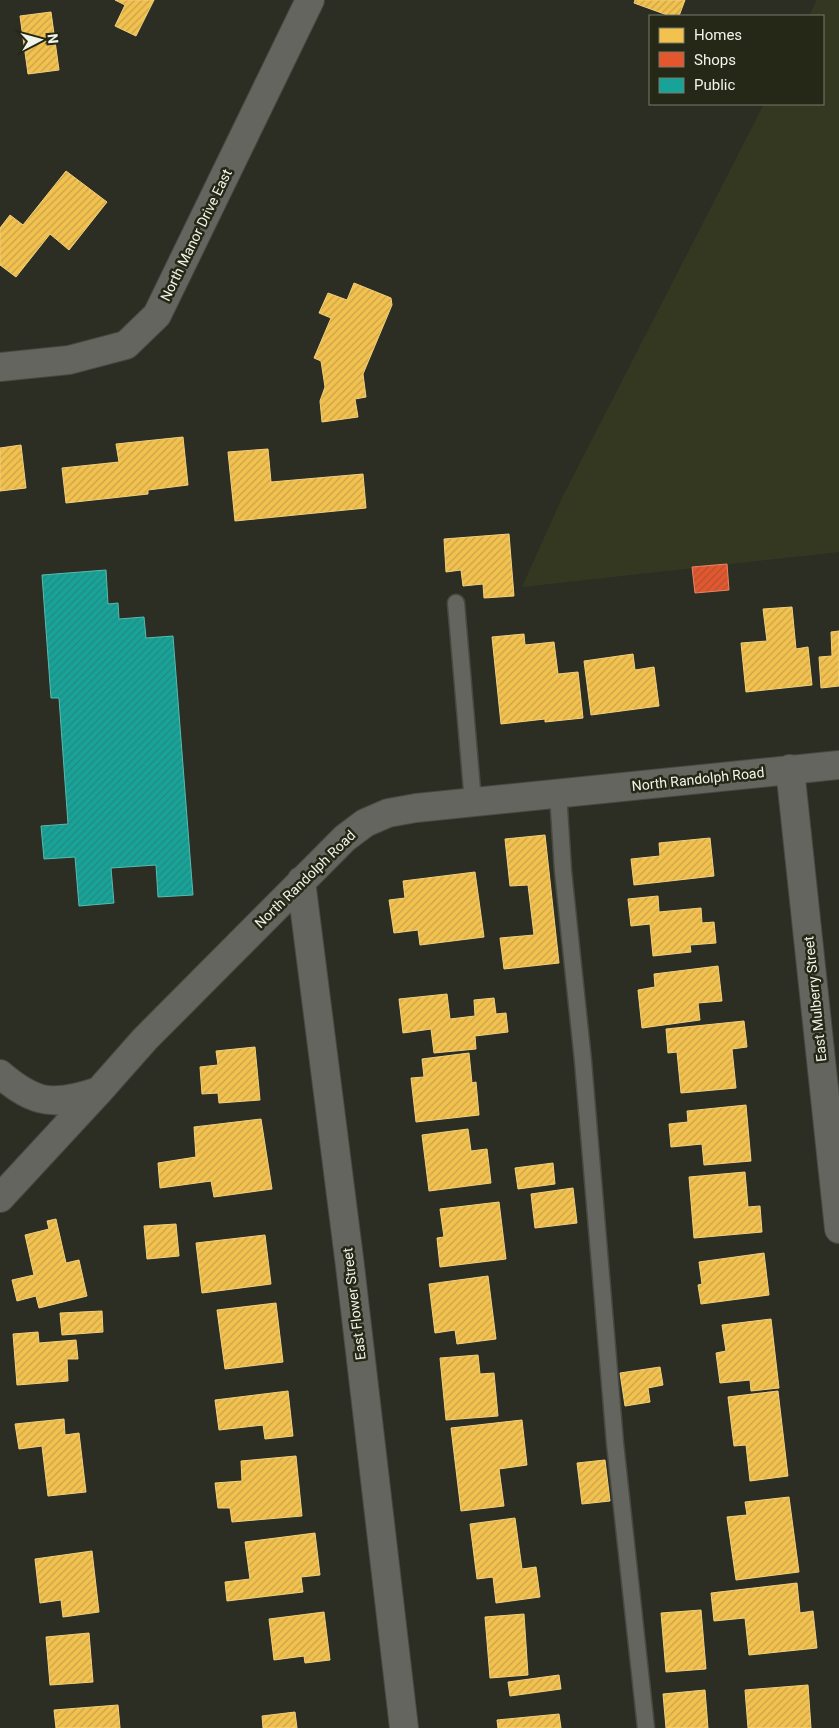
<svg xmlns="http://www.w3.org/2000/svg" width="839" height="1728" font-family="Roboto,sans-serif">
  <defs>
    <pattern id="homes-hatch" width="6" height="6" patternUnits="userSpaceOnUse" patternTransform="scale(1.25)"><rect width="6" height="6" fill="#f2c14e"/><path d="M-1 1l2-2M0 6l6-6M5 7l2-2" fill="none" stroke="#c8a34c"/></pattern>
    <pattern id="shops-hatch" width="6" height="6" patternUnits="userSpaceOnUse" patternTransform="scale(1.25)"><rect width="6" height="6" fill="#e4572e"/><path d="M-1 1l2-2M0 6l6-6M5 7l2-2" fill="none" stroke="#ad5236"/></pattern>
    <pattern id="public-hatch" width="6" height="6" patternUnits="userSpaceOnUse" patternTransform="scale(1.25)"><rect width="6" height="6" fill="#17a398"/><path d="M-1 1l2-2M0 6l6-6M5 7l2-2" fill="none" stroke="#26887f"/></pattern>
  </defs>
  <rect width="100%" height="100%" fill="#2c2e24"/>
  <path fill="#343821" d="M817 0H839V552L522 587 562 498 764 104H823V16H809Z"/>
  <path fill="url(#homes-hatch)" stroke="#f2d07c" d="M115 0H154L136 36 115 26 125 5Z
    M635 0H685L679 16H670L634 3Z
    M51 12 59 70 28 74 20 16Z
    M66 171 107 202 69 250 50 234 16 277 0 265V228L10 215 23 225Z
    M354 283 391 298 392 305 363 374 366 397 355 399 358 417 322 422 320 401 325 387 321 361 314 358 331 318 319 313 328 293 347 300Z
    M183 437 188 485 148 490V494L66 503 62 468 119 462 116 444Z
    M21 445 26 488 0 491V448Z
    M268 449 271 482 363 474 366 508 235 521 228 452Z
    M509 534 514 596 484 598 483 584 463 586 461 570 446 572 444 539Z
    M792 607 796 649 808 647 812 685 746 692 741 643 767 641 763 609Z
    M839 631V686L821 688 819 657 832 656 831 632Z
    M524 634 525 645 554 642 558 674 578 672 583 718 545 722V719L501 724 492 637Z
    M633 654 635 670 654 667 659 706 591 715 584 661Z
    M545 835 559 963 504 969 500 938 534 935 528 885 510 886 505 839Z
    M710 838 714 876 634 885 631 859 660 856 659 843Z
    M475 872 484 937 420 945 418 930 394 933 389 900 405 898 403 881Z
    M658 896 659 912 701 908 702 923 714 922 716 943 690 945 691 952 653 956 650 924 631 926 628 899Z
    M718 966 722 1001 698 1003 700 1020 642 1028 638 990 655 987 654 974Z
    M447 994 450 1019 475 1016 474 1000 494 998 496 1014 506 1013 508 1032 475 1036 476 1049 434 1053 431 1029 403 1033 399 999Z
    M744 1021 747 1047 732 1049 736 1088 681 1093 677 1052 668 1053 666 1029Z
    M255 1047 260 1100 219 1103 218 1093 202 1094 200 1067 218 1065 216 1051Z
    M469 1053 472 1083 476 1082 479 1115 416 1122 411 1078 424 1077 422 1059Z
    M746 1105 751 1161 704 1165 702 1144 671 1147 669 1124 688 1122 687 1111Z
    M261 1119 272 1189 214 1197 211 1181 160 1188 158 1163 196 1157 194 1127Z
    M468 1129 471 1151 487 1149 491 1183 429 1191 422 1135Z
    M553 1163 555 1184 518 1189 515 1168Z
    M745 1172 748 1207 760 1206 762 1232 694 1238 689 1177Z
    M573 1188 577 1223 535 1228 531 1194Z
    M499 1202 506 1259 440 1267 437 1238 444 1237 440 1209Z
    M56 1219 66 1263 79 1260 87 1296 39 1308 36 1296 17 1301 12 1280 34 1275 25 1235 49 1229 47 1221Z
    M176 1224 179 1256 147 1259 144 1226Z
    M265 1235 271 1284 202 1293 196 1243Z
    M764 1253 769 1295 701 1304 698 1285 702 1284 699 1262Z
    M488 1276 496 1339 457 1344 455 1330 435 1333 429 1284Z
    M276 1303 283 1362 225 1369 217 1310Z
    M102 1311 103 1332 62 1335 60 1313Z
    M771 1319 779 1388 751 1391 750 1380 720 1383 716 1353 726 1351 722 1325Z
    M38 1332 39 1343 76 1340 78 1359H67L68 1381 17 1385 13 1334Z
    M478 1355 480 1374 494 1373 498 1416 446 1420 440 1358Z
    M660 1367 663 1385 648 1388 650 1402 625 1406 620 1373Z
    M288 1391 293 1436 265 1439 263 1425 219 1430 215 1400Z
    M778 1391 788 1476 750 1481 746 1445 734 1446 728 1397Z
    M64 1419 65 1435 79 1433 86 1492 48 1496 42 1446 19 1449 15 1424Z
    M522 1420 527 1465 499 1469 504 1506 461 1511 451 1428Z
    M296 1456 302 1516 232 1522 230 1508H218L215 1483 242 1481 241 1461Z
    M605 1460 610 1501 582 1504 577 1463Z
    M789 1497 799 1572 736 1580 727 1517 747 1515 745 1502Z
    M515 1518 522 1569 536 1567 540 1597 496 1603 493 1577 477 1579 470 1524Z
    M315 1533 320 1575 301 1577 303 1592 227 1601 225 1582 250 1579 245 1542Z
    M92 1551 99 1612 63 1617 61 1600 40 1603 35 1559Z
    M797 1583 800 1613 813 1611 817 1648 749 1655 745 1618 714 1621 711 1593Z
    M701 1610 706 1669 666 1672 661 1613Z
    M324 1612 330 1660 305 1663 304 1656 274 1660 269 1619Z
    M524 1614 528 1675 490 1678 485 1617Z
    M89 1633 93 1682 50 1685 46 1637Z
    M559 1675 561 1689 510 1696 508 1682Z
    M808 1685 811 1728H748L745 1690Z
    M705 1690 708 1728H666L663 1694Z
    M118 1705 120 1728H56L54 1710Z
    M295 1712 297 1728H263L262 1716Z
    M559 1714 561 1728H498L497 1720Z"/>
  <path fill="url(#shops-hatch)" stroke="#e88666" d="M727 564 729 590 695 593 692 567Z"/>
  <path fill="url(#public-hatch)" stroke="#58bbb0" d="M106 570 108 604 118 603 119 619 144 617 146 638 173 636 193 895 158 897 156 865 111 868 114 903 79 906 75 857 44 859 41 826 68 824 59 698H51L42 575Z"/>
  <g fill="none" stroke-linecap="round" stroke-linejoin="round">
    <g stroke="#484a42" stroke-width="19">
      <path id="service" d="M456 603 473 802
        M558 793 563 871 583 1061 615 1443 646 1728"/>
    </g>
    <g stroke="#484a42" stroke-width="30">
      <path id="minor" d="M0 367 69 360 126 345 157 315 310 0
        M790 769 839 1229
        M301 881 350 1266 404 1728
        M0 1074C36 1105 55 1106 99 1091
        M0 1198 99 1091 145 1039 345 838 365 823 388 813 416 808 839 765"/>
    </g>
    <use href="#service" stroke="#64655e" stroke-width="16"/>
    <use href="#minor" stroke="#64655e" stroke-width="28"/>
  </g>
  <g text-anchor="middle" stroke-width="5" stroke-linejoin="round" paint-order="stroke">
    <g font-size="14" fill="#f1f4e9" stroke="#252816">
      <text transform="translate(196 235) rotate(-64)" y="5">North Manor Drive East</text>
      <text transform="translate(698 779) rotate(-6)" y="5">North Randolph Road</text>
      <text transform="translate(305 879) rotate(-44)" y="5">North Randolph Road</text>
      <text transform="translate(815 999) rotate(-96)" y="5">East Mulberry Street</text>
      <text transform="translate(354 1304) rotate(-97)" y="5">East Flower Street</text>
    </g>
  </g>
  <rect x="649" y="15" width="175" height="90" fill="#252816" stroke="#777a6a"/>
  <rect x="659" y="28" width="25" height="15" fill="#f2c14e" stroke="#777a6a"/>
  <text x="694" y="40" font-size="15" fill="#f1f4e9">Homes</text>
  <rect x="659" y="52" width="25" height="15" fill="#e4572e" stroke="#777a6a"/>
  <text x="694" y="65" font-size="15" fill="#f1f4e9">Shops</text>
  <rect x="659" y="78" width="25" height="15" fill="#17a398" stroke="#777a6a"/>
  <text x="694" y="90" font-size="15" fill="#f1f4e9">Public</text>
  <g transform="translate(40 40) rotate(84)" stroke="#252816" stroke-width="4" paint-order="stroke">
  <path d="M0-4L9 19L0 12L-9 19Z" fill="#f1f4e9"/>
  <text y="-8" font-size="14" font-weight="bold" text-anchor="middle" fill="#f1f4e9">N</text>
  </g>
</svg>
